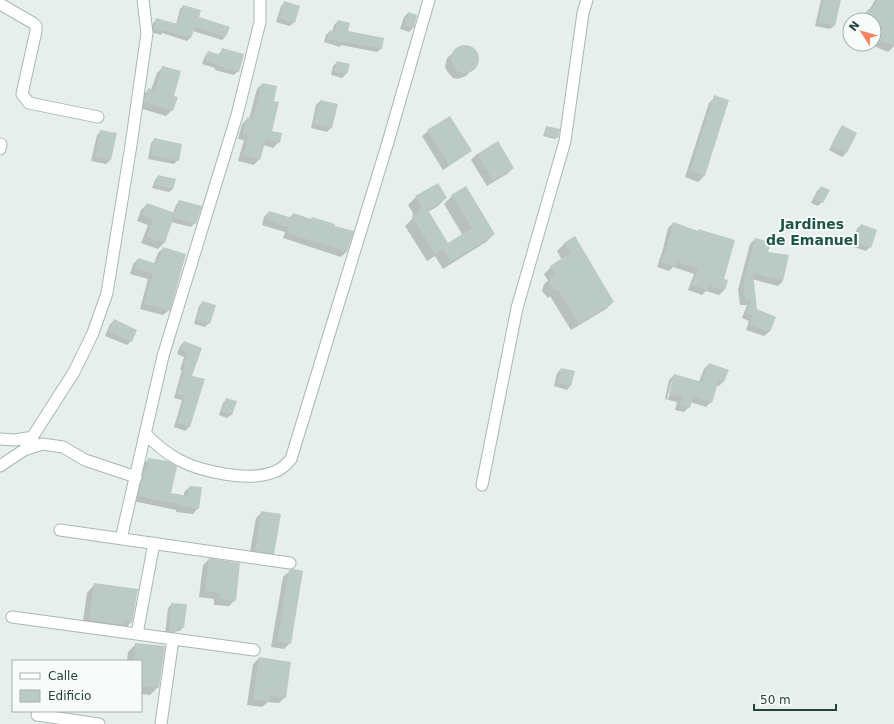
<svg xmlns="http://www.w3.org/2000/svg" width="894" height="724" font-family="'DejaVu Sans',sans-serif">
  <rect width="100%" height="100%" fill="#e6efeb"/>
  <path fill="#0003" fill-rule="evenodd" d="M821 0H840L834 26 830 29 815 26Z
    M875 0H894V46L888 52 869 44H874V20H860L862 16 868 10H869Z
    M284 3 294 22 290 26 276 22 281 6Z
    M183 6 198 18 225 37 222 40 193 31 190 38 187 41 162 33 161 35 151 32 153 23 157 19 176 25 180 9Z
    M408 13 416 15 413 28 409 32 400 29 404 17Z
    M338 21 347 32 381 49 377 52 341 45 340 47 324 42 326 35 330 31 332 32 334 25Z
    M461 46 470 47 477 53 478 62 466 76 458 79 453 78 447 71 445 67 447 58Z
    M223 49 238 71 234 75 215 70V68L202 64 205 56 208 52 218 55Z
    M337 62 349 65 346 74 342 78 331 75 333 66Z
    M163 67 172 110 166 116 139 108 143 95 149 89 151 90 157 73Z
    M262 84 272 102 270 131 279 142 273 148 263 145 259 159 254 165 238 161 244 140 238 139 242 124 247 119H249L257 89Z
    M715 97 704 176 698 182 685 177 709 103Z
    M320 101 337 105 331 128 327 132 311 128 316 105Z
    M842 126 856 133 846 153 842 157 829 150 839 130Z
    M546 127 557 137 555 139 543 136Z
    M101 131 116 134 110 160 106 164 91 161 97 135Z
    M428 131 470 150 464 156 443 170 422 136Z
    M155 139 178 160 174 164 148 159 151 143Z
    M477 154 513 168 507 174 487 186 471 160Z
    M158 176 173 189 169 192 152 188 155 180Z
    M821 187 822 202 818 206 811 203 817 191Z
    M452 196 494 234 486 242 443 269 435 256 427 261 405 226 412 219 413 213 408 205 416 197 446 198 438 206 428 212 448 244 462 234 444 204Z
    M179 201 195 223 191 227 171 222 164 243 158 249 141 243 148 225 137 221 141 210 147 204 173 213 176 205Z
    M269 212 289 218 293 214 352 231 346 252 341 257 283 238 285 232 262 225 264 217Z
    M673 223 697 232 722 280 726 281 724 290 719 295 706 291 702 295 688 290 694 274 673 267 669 271 657 267 663 249 668 228Z
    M861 225 870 247 866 251 851 246 857 229Z
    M574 238 613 302 606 309 571 330 550 296 548 298 542 291 544 284 548 281 544 274 551 267 562 260 557 251 564 244Z
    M755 239 767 252 783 281 778 286 752 279 756 310 769 332 764 336 746 330 749 321 742 318 747 305H740L738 290 750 244Z
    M163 248 169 310 163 315 140 309 148 279 130 274 133 264 138 259 154 264 158 253Z
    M203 302 209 323 205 327 194 324 199 306Z
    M114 321 131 341 127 345 105 336 110 324Z
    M184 342 201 349 191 376 203 380 189 427 185 431 174 427 182 400 174 398 182 370H180L184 357 177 354 180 346Z
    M709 364 724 381 719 386 716 385 711 402 706 407 690 402 689 407 684 412 675 410 677 402 665 399 669 380 674 375 699 382 704 369ZM672 380H674L668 399 667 398Z
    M561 369 574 372 570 386 567 390 554 386 557 373Z
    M227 399 231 415 227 418 219 415 223 403Z
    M149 459 170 494 184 496V492L190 487 198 508 193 514 176 512V510L133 501 143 464Z
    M262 512 273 553 267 559 249 557 256 518Z
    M209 559 235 600 229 606 214 605V599L199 597 203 565Z
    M290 571V643L284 649 271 647 283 577Z
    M95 584 131 622 123 631 82 628 87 593Z
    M172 604 183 627 180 631H176L172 636 165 635 168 608Z
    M136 644 158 687 150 695 141 694V661H127L128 652Z
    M259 658 285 697 279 703 268 702 262 707 247 705 253 664Z"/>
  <path fill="#bbcac4" d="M823 0H841L835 26 818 22Z
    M877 0H894V46L874 38V20H863L868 9 871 10Z
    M284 1 300 6 295 23 279 18Z
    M183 5 201 10 199 17 230 27 226 37 195 27 191 38 165 30V32L154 29 156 18 178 24Z
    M408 12 417 15 414 28 404 26Z
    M338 20 350 23 348 31 384 38 382 49 345 42V43L327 39 330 30 335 32Z
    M451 59a14 14 0 1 1 28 0a14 14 0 1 1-28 0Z
    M222 48 244 54 239 72 217 66 218 65 205 61 208 51 221 55Z
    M337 61 350 64 347 74 334 71Z
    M162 66 181 71 174 96 178 97 173 111 144 102 148 88 155 90Z
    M262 83 277 86 274 101 279 102 272 131 282 133 280 143 266 139 260 160 243 155 249 135 243 133 247 117 253 119Z
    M714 95 729 100 705 176 690 171Z
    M320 100 338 104 332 128 314 124Z
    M450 116 472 151 449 165 427 130Z
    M842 125 857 133 847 153 832 146Z
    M546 126 560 129 558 138 544 134Z
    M100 130 117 133 111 160 95 157Z
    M154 138 182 144 179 161 151 155Z
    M498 141 514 168 493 181 477 154Z
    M158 175 176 179 173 189 156 185Z
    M438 183 447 198 428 210 448 243 472 228 451 195 466 186 495 234 451 262 443 249 435 254 412 217 419 213 421 205 415 196Z
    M821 186 830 190 823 203 815 199Z
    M179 200 202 206 196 224 174 218Z
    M147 203 175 213 165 243 147 237 153 219 143 215Z
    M269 211 292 218 293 213 311 219 312 217 335 224 334 226 354 231 347 252 287 233 289 227 266 220Z
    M673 222 698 231V229L735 240 724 279 728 280 725 290 709 286 707 290 692 285 698 269 677 262 675 267 661 262 668 243Z
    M861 224 877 230 871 248 854 242Z
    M575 236 614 302 579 324 558 290 556 291 549 284 551 276 555 273 550 266 570 253 564 243Z
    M755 238 771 242 768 252 789 255 783 281 753 273 757 309 776 317 770 332 750 325 753 316 746 313 751 300 745 301 743 285Z
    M163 247 186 254 170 311 144 304 153 274 135 268 138 258 157 264Z
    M202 301 216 305 210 324 197 320Z
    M114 319 137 330 132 342 108 332Z
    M184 341 202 348 192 376 205 379 190 427 177 423 185 396 177 394 185 367 183 366 188 353 180 350Z
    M709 363 729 370 724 382 719 380 712 403 693 397 690 408 680 405 682 397 669 394 674 374 702 382Z
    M561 368 575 371 571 386 557 383Z
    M226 398 237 401 232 415 222 412Z
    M148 458 168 461 177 467 171 493 188 496 189 486 202 487 199 509 181 506V505L138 496 144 470 146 471Z
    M261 511 281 514 274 554 255 551Z
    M209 558 240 563 236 601 219 599 220 593 205 592Z
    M294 569 303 571 291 644 277 641 289 570Z
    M94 583 138 589 132 623 126 622 125 625 89 620Z
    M171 603 187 604 184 628 178 627 177 632 169 631Z
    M135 643 165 646 159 688 141 686V661H134Z
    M259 657 291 662 286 698 270 695 269 702 253 699Z"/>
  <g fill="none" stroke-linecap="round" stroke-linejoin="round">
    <g stroke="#a8b8b2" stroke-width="13">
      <path id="minor" d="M0 4 33 23 36 26V31L22 94 29 103 98 117
        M0 149 1 144
        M145 433C155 444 166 453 179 460 202 472 249 482 274 472 281 470 286 465 291 459L388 142 429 0
        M0 439 15 440 33 437
        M24 450 42 444 63 447 85 460 136 477
        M0 466 24 450 74 372 93 333 107 293 131 145 147 33 143 0
        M482 485 517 308 565 141 583 13 587 0
        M60 530 290 563
        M121 539 163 356 237 115 260 22V0
        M12 617 254 650
        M137 634 154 543
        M37 715 99 724
        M161 724 173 639"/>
    </g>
    <use href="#minor" stroke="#fff" stroke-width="11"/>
  </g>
  <g text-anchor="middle" stroke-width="4" stroke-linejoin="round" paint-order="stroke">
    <g font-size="14" font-weight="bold" fill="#1f5548" stroke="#f7fbf9">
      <text x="812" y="229">Jardines<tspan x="812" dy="16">de Emanuel</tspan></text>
    </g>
  </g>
  <rect x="12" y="660" width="130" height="52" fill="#f7fbf9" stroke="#a3b1ad"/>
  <rect x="20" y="673" width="20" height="6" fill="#ffffff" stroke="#a3b1ad"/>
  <text x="48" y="680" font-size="12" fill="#24423a">Calle</text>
  <rect x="20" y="690" width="20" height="12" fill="#bbcac4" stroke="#a3b1ad"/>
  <text x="48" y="700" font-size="12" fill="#24423a">Edificio</text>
  <g transform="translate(862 32) rotate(307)"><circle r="19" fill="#f7fbf9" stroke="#a3b1ad"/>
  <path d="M0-3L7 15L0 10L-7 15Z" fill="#f4845f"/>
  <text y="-6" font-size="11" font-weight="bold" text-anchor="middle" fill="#24423a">N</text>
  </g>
  <path d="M754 704v6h82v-6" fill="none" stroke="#24423a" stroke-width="2"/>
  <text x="760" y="704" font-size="12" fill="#24423a" stroke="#f7fbf9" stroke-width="3" paint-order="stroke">50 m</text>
</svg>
